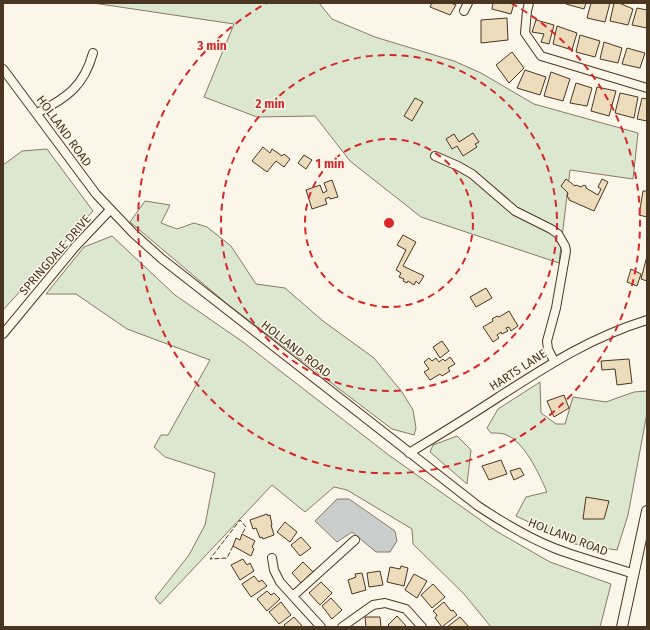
<svg xmlns="http://www.w3.org/2000/svg" width="650" height="630" font-family="'Fira Sans',sans-serif">
  <rect width="100%" height="100%" fill="#fbf6e9"/>
  <path fill="#dce7d0" stroke="#887966" d="M93 3H319L332 19 375 37 454 61 481 73 534 104 638 133 633 179 570 170 559 263 421 217 350 161 315 116 257 117 204 97 234 24Z
    M47 149 93 211 3 310V165L22 151Z
    M145 201 170 205 161 223 177 229 194 223 207 227 231 246 256 284 285 288 323 321 374 358 402 392 413 410 416 428 414 435 392 429 226 303 130 222Z
    M112 236 175 295 243 342 390 456 496 531 550 562 611 584 600 627H491L464 594 413 544 412 529 347 490 334 487 305 512 272 485 160 604 155 598 189 555 205 525 215 473 165 457 154 447 161 435H168L210 360 127 329 76 294H46L84 247Z
    M540 382 541 413 556 424H565L573 397 606 402 634 392 647 391V413L628 515 617 550 575 544 516 516 526 497 547 492C539 474 524 440 504 434 500 433 495 433 491 433L487 428 498 409Z
    M457 436 471 450 467 484 430 452 433 445Z"/>
  <path fill="#c9cecd" stroke="#887966" d="M337 499H349L395 531 397 541 390 552H376L352 532 337 542 315 521Z"/>
  <path fill="#ecdcbc" stroke="#4a3520" d="M432 3H451L456 5 450 15 430 7Z
    M493 3H514L511 14 492 9Z
    M566 3H586L584 9 566 4Z
    M591 3H610L605 22 587 18Z
    M614 3H619L633 9 628 25 610 21Z
    M637 8 647 10V28L632 25Z
    M507 18 508 40 481 43V20Z
    M536 20 554 25 549 44 541 42 544 34 532 32Z
    M557 26 577 33 572 50 553 44Z
    M580 35 600 41 595 57 576 52Z
    M604 42 622 48 618 63 600 59Z
    M627 48 645 53 640 68 622 64Z
    M512 52 524 68 509 83 496 65Z
    M525 70 546 77 540 95 517 88Z
    M551 72 570 79 563 101 544 96Z
    M576 83 592 88 587 106 570 103Z
    M597 87 616 91 609 116 591 111Z
    M620 93 638 97 634 118 615 113Z
    M415 98 423 102 412 121 404 116Z
    M642 98 647 99V121L637 119Z
    M473 133 479 142 475 144 477 147 463 156 457 146 452 149 446 139 454 134 459 142Z
    M263 147 270 153 272 149 282 156 284 154 290 159 284 167 276 161 267 172 252 161Z
    M304 155 312 160 306 169 298 163Z
    M566 179 575 186 576 185 581 187 584 185 586 186V188L598 195 601 189 598 187 602 179 608 182 594 211 569 200V198L567 197 568 193 561 186Z
    M332 180 338 197 330 199 329 197 325 199 327 204 312 209 306 190 320 185 323 193 327 191 324 183Z
    M643 191H647V217L639 215Z
    M403 235 416 242 403 266 424 276 419 284 416 281 414 285 408 281 407 283 403 281 404 279 399 277 401 273 396 270 406 250 397 245Z
    M647 256V281L641 279Z
    M631 269 641 274 637 286 627 282Z
    M486 288 492 298 476 307 470 297Z
    M509 311 518 326 511 331 509 327 506 328 508 331 502 334 501 332 497 335 499 338 493 342 483 327 493 321 492 319 497 316 499 317Z
    M442 341 449 351 440 358 433 347Z
    M450 357 455 364 448 368 450 371 442 376 440 374 430 380 424 372 429 369 424 362 429 358 432 361 436 358 439 362 443 359 445 361Z
    M629 359 632 383 617 385 615 369 602 370 601 361Z
    M564 395 569 408 554 417 547 401Z
    M501 460 507 474 489 480 482 466Z
    M520 468 524 475 514 480 510 471Z
    M586 497 609 501 604 519H583Z
    M267 514 268 516 270 515 272 525H271L274 535 263 539 262 537 260 538 256 528 253 529 250 520Z
    M285 522 297 532 290 542 277 532Z
    M242 534 255 541 252 547 254 549 251 556 233 546 236 538 240 540Z
    M301 537 311 548 300 556 291 545Z
    M243 559 247 565 250 563 254 571 240 580 231 565Z
    M303 562 313 572 301 583 292 573Z
    M401 566 408 568 404 586 387 582 390 567 400 569Z
    M380 571 383 585 369 587 367 573Z
    M362 573 366 590 352 594 348 580 356 577 355 574Z
    M414 574 427 581 417 598 405 590Z
    M254 576 259 582 262 580 267 586 251 597 242 584Z
    M321 582 332 593 320 605 309 593Z
    M433 584 445 597 432 608 421 595Z
    M267 591 271 595 274 593 280 599 267 611 257 599Z
    M331 598 342 610 332 619 322 606Z
    M281 602 291 615 279 624 269 612Z
    M444 602 451 611 453 610 457 615 442 627 435 618 437 615 433 611Z
    M397 616 407 627H390L388 625Z
    M294 617 303 627H285L284 625Z
    M365 617H380L381 627H366Z
    M460 617 469 627H447Z"/>
  <g fill="none" stroke-linecap="round" stroke-linejoin="round">
    <g stroke="#4a3520" stroke-width="10">
      <path id="minor" d="M529 3 527 11 525 33 541 56 647 88
        M464 11 468 3
        M3 69 96 194 133 233 162 259 478 506C502 522 527 537 554 548 580 558 607 565 634 574
        M37 113C67 98 84 86 93 53
        M435 156 458 166 472 174 515 211 551 229 558 234 565 246 566 251 556 308 547 341 548 349 554 361
        M3 334 75 247 110 210
        M409 453C439 435 468 417 497 398 547 366 589 338 647 320
        M272 558 274 570 280 582 321 627
        M293 596 355 540
        M342 627 373 605 385 603 406 609 422 627"/>
    </g>
    <g stroke="#4a3520" stroke-width="12">
      <path id="major" d="M622 627 647 511"/>
    </g>
    <use href="#minor" stroke="#fbf6e9" stroke-width="8"/>
    <use href="#major" stroke="#fbf6e9" stroke-width="10"/>
    <path stroke="#4a3520" stroke-width="1" stroke-dasharray="5 2" stroke-linecap="butt" d="M233 546 227 558 210 559 240 520 246 527 242 534"/>
  </g>
  <g fill="none" stroke="#d62828" stroke-width="2" stroke-dasharray="7 5">
    <circle cx="389" cy="223" r="84"/>
    <circle cx="389" cy="223" r="168"/>
    <path d="M511 3A251 251 0 1 1 267 3"/>
  </g>
  <g text-anchor="middle" stroke-width="3" stroke-linejoin="round" paint-order="stroke">
    <g font-size="12" fill="#4a3520" stroke="#fbf6e9">
      <text transform="translate(64 131) rotate(54)" y="4">HOLLAND ROAD</text>
      <text transform="translate(55 255) rotate(-49)" y="4">SPRINGDALE DRIVE</text>
      <text transform="translate(296 349) rotate(38)" y="4">HOLLAND ROAD</text>
      <text transform="translate(518 370) rotate(-33)" y="4">HARTS LANE</text>
      <text transform="translate(568 537) rotate(21)" y="4">HOLLAND ROAD</text>
    </g>
  </g>
  <circle cx="389" cy="223" r="6" fill="#d62828" stroke="#fbf6e9" stroke-width="2"/>
  <g font-size="12" text-anchor="middle" font-weight="bold" fill="#d62828" stroke="#fbf6e9" stroke-width="3" stroke-linejoin="round" paint-order="stroke">
    <text x="212" y="50">3 min</text>
    <text x="270" y="108">2 min</text>
    <text x="330" y="168">1 min</text>
  </g>
  <rect width="650" height="630" fill="none" stroke="#4a3520" stroke-width="8"/>
</svg>
